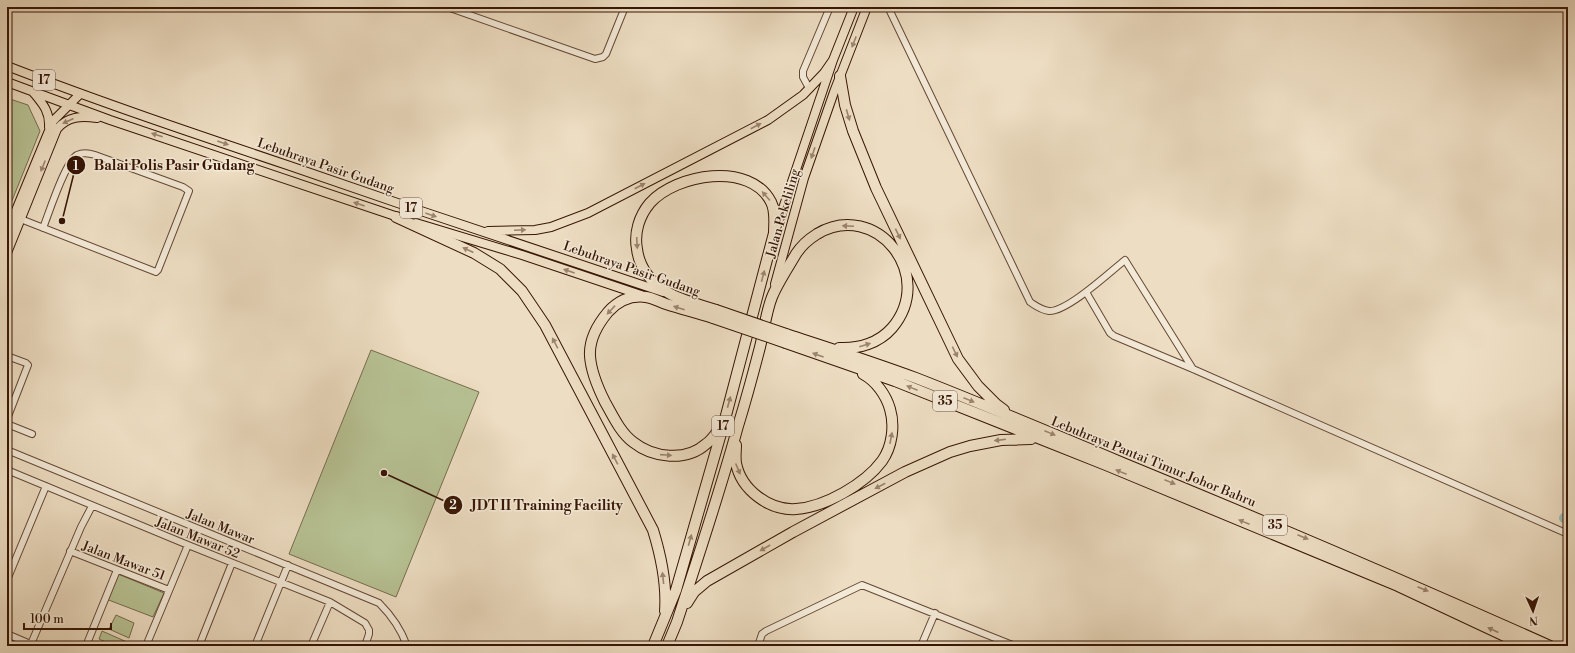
<svg xmlns="http://www.w3.org/2000/svg" width="1575" height="653" font-family="'Libre Bodoni',serif">
  <rect width="100%" height="100%" fill="#edddc2"/>
  <filter id="stains"><feTurbulence type="fractalNoise" baseFrequency=".005" numOctaves="4"/><feColorMatrix values="0 0 0 0 .2 0 0 0 0 .09 0 0 0 0 .02 0 0 0 .5 -.17"/></filter>
  <radialGradient id="worn" r=".72"><stop offset=".6" stop-color="#630" stop-opacity="0"/><stop offset="1" stop-color="#630" stop-opacity=".3"/></radialGradient>
  <path fill="#b7c294" stroke="#776c4c" d="M7 98 28 105 40 131 7 213Z
    M371 350 479 392 396 597 289 554Z
    M118 574 164 593 153 617 106 599Z
    M116 615 134 623 129 638 109 629Z
    M102 631 136 646H115L99 639Z"/>
  <g fill="none" stroke-linecap="round" stroke-linejoin="round">
    <path stroke="#9abbb7" stroke-width="10" d="M1564 518 1568 516"/>
    <g stroke="#644834" stroke-width="8">
      <path id="minor" d="M447 7 595 59 603 57 606 54 625 7
        M888 7 1030 302C1036 306 1041 310 1049 311 1067 312 1110 272 1125 260L1193 369
        M809 88 803 77V71L830 7
        M18 218 156 272 158 270 189 191 183 187 95 155C89 153 83 152 77 155 65 162 49 213 43 228
        M1086 292 1110 333 1114 336 1193 369 1568 534
        M7 356 26 363 28 365 7 419
        M7 424 32 434
        M7 450 379 603C392 616 401 629 407 646
        M7 470 188 545 330 602 365 623 369 630V634L365 646
        M70 551 169 590
        M7 580 46 486
        M7 634 35 646
        M31 644 81 527 92 506
        M86 646 117 570
        M146 646 188 545
        M199 646 232 563
        M255 646 288 565
        M311 646 330 602
        M758 646 762 634 766 631 862 585 1015 646
        M921 646 935 613"/>
    </g>
    <g stroke="#371605" stroke-width="10">
      <path id="major" d="M7 66C100 102 195 134 290 166 414 209 538 251 663 292
        M7 82 110 120 401 218
        M33 92C42 103 50 111 49 127
        M416 223 522 255 641 295
        M777 226 833 60 854 7
        M488 231 535 230 551 227 588 213 768 120 803 95 824 73 833 60
        M7 232 53 121 80 94
        M7 253 57 129C68 116 81 116 97 118
        M775 284 804 178 834 92 867 7"/>
    </g>
    <g stroke="#371605" stroke-width="12">
      <path id="highway" d="M840 76 845 105 853 131 876 188 958 359 978 386 996 404 1004 410
        M396 217 474 253 500 269 522 291 545 325 653 530C661 556 667 584 665 611
        M713 318C697 313 682 309 666 304 660 302 653 298 646 297 631 295 618 301 608 312 598 324 589 340 590 356 591 372 598 388 605 402 613 416 620 432 633 442 653 458 686 462 706 444 712 440 716 433 720 428
        M786 334C829 348 873 362 916 378 985 405 1054 434 1123 463 1267 522 1409 583 1550 646
        M786 343 895 381 1106 465 1398 586 1526 646
        M736 445C736 451 735 457 736 463 741 490 770 511 796 509 825 507 865 484 882 461 892 447 895 426 890 409 886 395 876 381 863 374
        M687 603 694 592 707 581 793 532 905 472 950 452 970 446 1001 440 1031 439
        M653 646 676 590 724 423 774 233C774 223 776 211 771 202 750 161 676 174 650 203 639 216 634 233 637 249 639 267 651 283 667 292 679 300 702 305 716 310
        M667 646 677 622C698 557 720 492 738 426 746 400 753 374 760 347 764 331 766 312 772 297 777 284 789 266 796 254 801 246 809 239 817 234 876 199 937 275 892 328 879 343 859 349 839 348"/>
    </g>
    <use href="#minor" stroke="#f3e9d7" stroke-width="6"/>
    <use href="#major" stroke="#edddc2" stroke-width="8"/>
    <use href="#highway" stroke="#edddc2" stroke-width="10"/>
    <g stroke="#371605" stroke-width="12" stroke-linecap="butt">
      <path id="highway-bridge" d="M716 310 786 334
        M713 318 786 343"/>
    </g>
    <use href="#highway-bridge" stroke="#edddc2" stroke-width="10"/>
  </g>
  <defs><path id="oneway-solid" d="M-6-.8H1V-3.2L6.5 0L1 3.2V.8H-6Z"/></defs>
  <g fill="#9b836d">
    <use href="#oneway-solid" transform="translate(854 42) rotate(111)"/>
    <use href="#oneway-solid" transform="translate(848 115) rotate(74)"/>
    <use href="#oneway-solid" transform="translate(68 121) rotate(155)"/>
    <use href="#oneway-solid" transform="translate(756 126) rotate(-28)"/>
    <use href="#oneway-solid" transform="translate(157 135) rotate(-162)"/>
    <use href="#oneway-solid" transform="translate(223 143) rotate(19)"/>
    <use href="#oneway-solid" transform="translate(813 153) rotate(109)"/>
    <use href="#oneway-solid" transform="translate(43 166) rotate(112)"/>
    <use href="#oneway-solid" transform="translate(640 186) rotate(-28)"/>
    <use href="#oneway-solid" transform="translate(766 196) rotate(-131)"/>
    <use href="#oneway-solid" transform="translate(359 204) rotate(-161)"/>
    <use href="#oneway-solid" transform="translate(431 215) rotate(19)"/>
    <use href="#oneway-solid" transform="translate(848 226) rotate(-177)"/>
    <use href="#oneway-solid" transform="translate(520 230) rotate(-2)"/>
    <use href="#oneway-solid" transform="translate(898 234) rotate(64)"/>
    <use href="#oneway-solid" transform="translate(637 243) rotate(87)"/>
    <use href="#oneway-solid" transform="translate(468 250) rotate(-155)"/>
    <use href="#oneway-solid" transform="translate(569 271) rotate(-161)"/>
    <use href="#oneway-solid" transform="translate(763 276) rotate(-75)"/>
    <use href="#oneway-solid" transform="translate(679 308) rotate(-162)"/>
    <use href="#oneway-solid" transform="translate(611 310) rotate(133)"/>
    <use href="#oneway-solid" transform="translate(555 343) rotate(-118)"/>
    <use href="#oneway-solid" transform="translate(865 345) rotate(-18)"/>
    <use href="#oneway-solid" transform="translate(955 352) rotate(64)"/>
    <use href="#oneway-solid" transform="translate(818 355) rotate(-160)"/>
    <use href="#oneway-solid" transform="translate(912 388) rotate(-158)"/>
    <use href="#oneway-solid" transform="translate(969 400) rotate(22)"/>
    <use href="#oneway-solid" transform="translate(729 402) rotate(-75)"/>
    <use href="#oneway-solid" transform="translate(1050 433) rotate(22)"/>
    <use href="#oneway-solid" transform="translate(891 438) rotate(-79)"/>
    <use href="#oneway-solid" transform="translate(1000 440) rotate(173)"/>
    <use href="#oneway-solid" transform="translate(666 455) rotate(4)"/>
    <use href="#oneway-solid" transform="translate(615 459) rotate(-118)"/>
    <use href="#oneway-solid" transform="translate(738 469) rotate(67)"/>
    <use href="#oneway-solid" transform="translate(1121 472) rotate(-158)"/>
    <use href="#oneway-solid" transform="translate(1170 482) rotate(22)"/>
    <use href="#oneway-solid" transform="translate(880 486) rotate(152)"/>
    <use href="#oneway-solid" transform="translate(1244 522) rotate(-158)"/>
    <use href="#oneway-solid" transform="translate(1303 537) rotate(23)"/>
    <use href="#oneway-solid" transform="translate(690 540) rotate(-74)"/>
    <use href="#oneway-solid" transform="translate(765 548) rotate(150)"/>
    <use href="#oneway-solid" transform="translate(663 578) rotate(-96)"/>
    <use href="#oneway-solid" transform="translate(1423 589) rotate(23)"/>
    <use href="#oneway-solid" transform="translate(1493 630) rotate(-155)"/>
  </g>
  <g text-anchor="middle" stroke-width="3" stroke-linejoin="round" paint-order="stroke">
    <g fill="#f3e9d7" stroke="#6f5544" stroke-width="1">
      <rect x="33" y="70" width="22" height="20" rx="3"/>
      <rect x="400" y="198" width="22" height="20" rx="3"/>
      <rect x="933" y="391" width="24" height="20" rx="3"/>
      <rect x="712" y="416" width="22" height="20" rx="3"/>
      <rect x="1263" y="515" width="24" height="20" rx="3"/>
    </g>
    <g font-size="12" font-weight="bold" fill="#371605">
      <text x="44" y="84">17</text>
      <text x="411" y="212">17</text>
      <text x="945" y="405">35</text>
      <text x="723" y="430">17</text>
      <text x="1275" y="529">35</text>
    </g>
    <g font-size="13" fill="#371605" stroke="#f3e9d7">
      <text transform="translate(326 165) rotate(19)" y="5">Lebuhraya Pasir Gudang</text>
      <text transform="translate(782 213) rotate(-74)" y="5">Jalan Pekeliling</text>
      <text transform="translate(632 268) rotate(19)" y="5">Lebuhraya Pasir Gudang</text>
      <text transform="translate(1154 461) rotate(22)" y="5">Lebuhraya Pantai Timur Johor Bahru</text>
      <text transform="translate(221 526) rotate(22)" y="5">Jalan Mawar</text>
      <text transform="translate(198 537) rotate(22)" y="5">Jalan Mawar 52</text>
      <text transform="translate(124 560) rotate(21)" y="5">Jalan Mawar 51</text>
    </g>
  </g>
  <path fill="none" stroke="#371605" stroke-width="1.5" d="M62 221L76 165M384 473L453 505"/>
  <g fill="#371605" stroke="#f3e9d7" stroke-width="1.5">
    <circle cx="62" cy="221" r="4"/>
    <circle cx="384" cy="473" r="4"/>
    <circle cx="76" cy="165" r="10"/>
    <circle cx="453" cy="505" r="10"/>
  </g>
  <g font-size="12" text-anchor="middle" font-weight="bold" fill="#fff">
    <text x="76" y="170">1</text>
    <text x="453" y="509">2</text>
  </g>
  <g font-size="14" text-anchor="middle" font-weight="bold" fill="#371605" stroke="#f3e9d7" stroke-width="3" stroke-linejoin="round" paint-order="stroke">
    <text x="174" y="170">Balai Polis Pasir Gudang</text>
    <text x="547" y="510">JDT II Training Facility</text>
  </g>
  <rect width="1575" height="653" fill="none" stroke="#edddc2" stroke-width="24"/>
  <rect x="8" y="8" width="1559" height="637" fill="none" stroke="#371605" stroke-width="2"/>
  <rect x="12" y="12" width="1551" height="629" fill="none" stroke="#371605"/>
  <g transform="translate(1533 611) rotate(177)" stroke="#f3e9d7" stroke-width="3" paint-order="stroke">
  <path d="M0-3L7 15L0 10L-7 15Z" fill="#371605"/>
  <text y="-6" font-size="11" font-weight="bold" text-anchor="middle" fill="#371605">N</text>
  </g>
  <path d="M24 623v6h87v-6" fill="none" stroke="#371605" stroke-width="2"/>
  <text x="30" y="623" font-size="12" fill="#371605" stroke="#f3e9d7" stroke-width="3" paint-order="stroke">100 m</text>
  <rect width="100%" height="100%" filter="url(#stains)"/>
  <rect width="100%" height="100%" fill="url(#worn)"/>
</svg>
